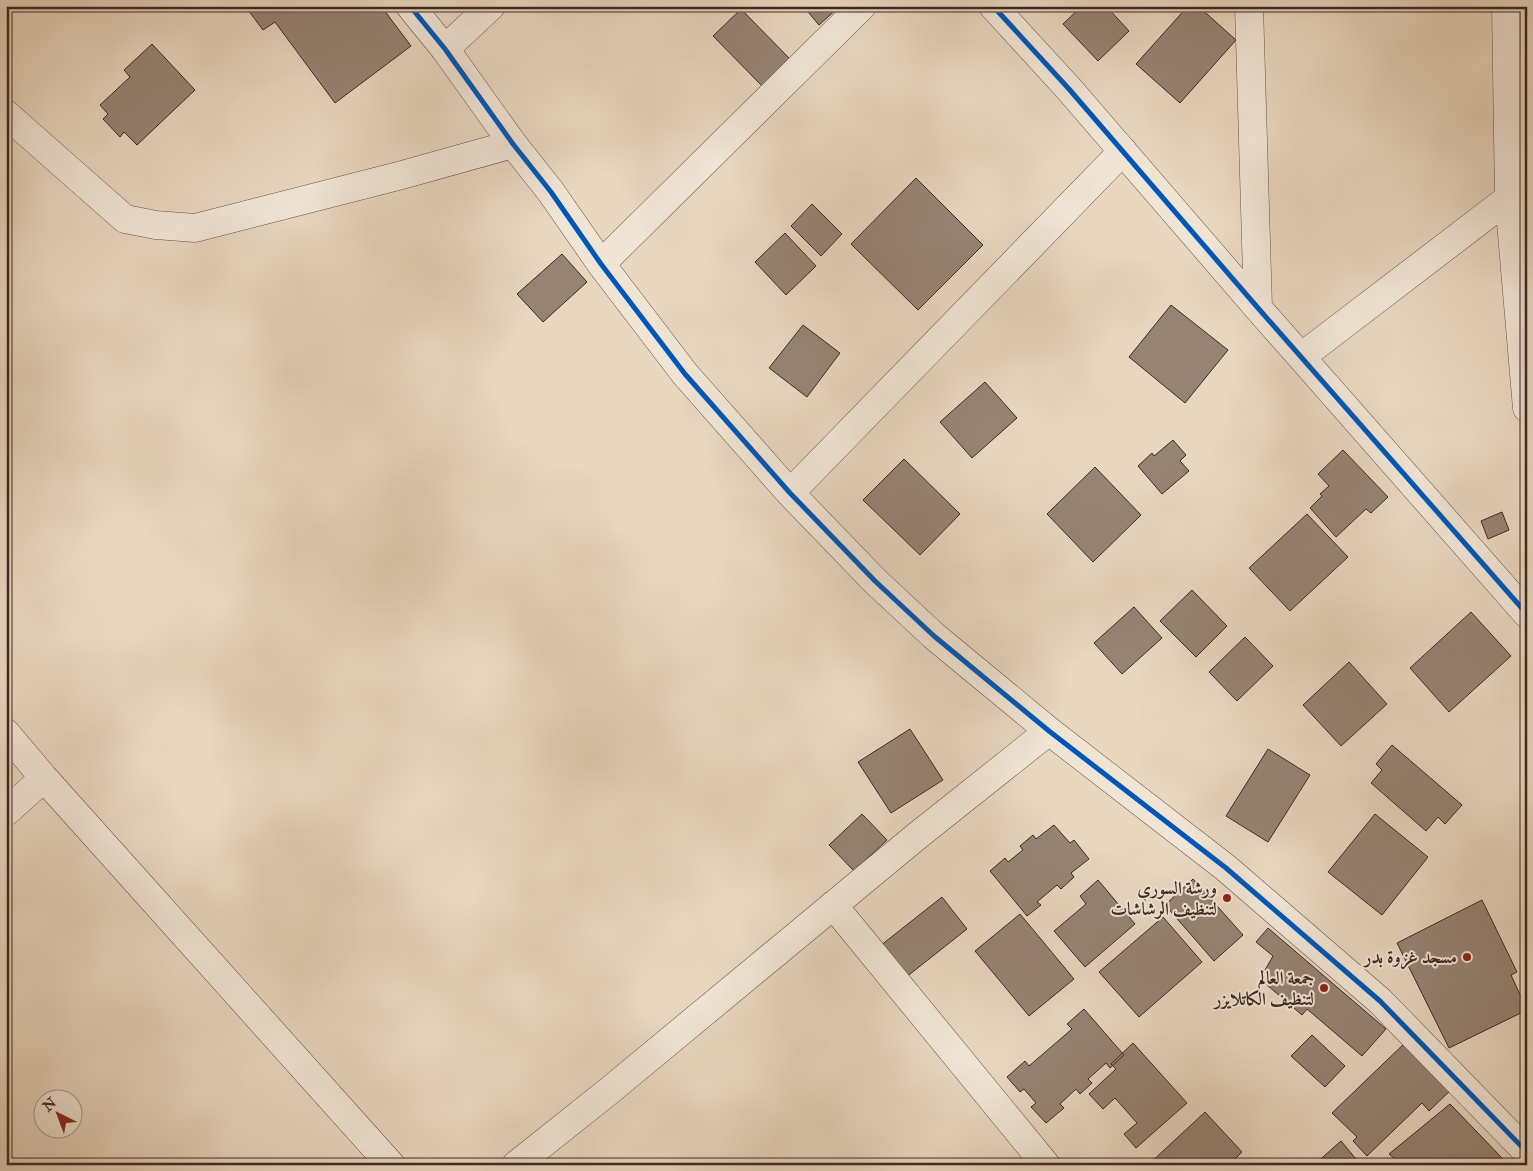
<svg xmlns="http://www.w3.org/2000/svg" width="1533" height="1171" font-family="'IM FELL Double Pica',Amiri,serif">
  <rect width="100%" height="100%" fill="#e8d6bf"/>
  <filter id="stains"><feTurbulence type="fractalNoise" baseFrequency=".004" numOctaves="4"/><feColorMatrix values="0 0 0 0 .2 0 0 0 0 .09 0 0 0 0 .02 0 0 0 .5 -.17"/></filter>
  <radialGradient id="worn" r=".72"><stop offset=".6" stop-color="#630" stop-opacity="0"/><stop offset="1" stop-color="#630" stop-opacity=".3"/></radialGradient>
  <path fill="#968374" stroke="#3d2922" d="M245 6H381L411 46 335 103 275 22 263 30Z
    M803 6H840L819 25Z
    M1082 6H1106L1129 31 1098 61 1063 24Z
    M1188 6H1198L1236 40 1180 103 1136 64Z
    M741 9 790 59 762 86 713 36Z
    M152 44 195 90 137 145 124 132 120 137 103 119 108 114 100 105 130 77 124 70Z
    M916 178 983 245 918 310 851 244Z
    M812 204 842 234 821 256 791 226Z
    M785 233 816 266 786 295 755 262Z
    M562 254 587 282 543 322 517 294Z
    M1171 305 1228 350 1185 403 1129 357Z
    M803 325 840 353 807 397 769 368Z
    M985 382 1017 418 972 458 940 422Z
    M1173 440 1186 455 1180 461 1189 471 1162 494 1138 466 1152 453 1154 456Z
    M1343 450 1388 497 1371 513 1366 509 1336 537 1310 508 1322 496 1320 494 1329 486 1318 474Z
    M904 459 960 514 920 555 863 500Z
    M1095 467 1141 515 1093 562 1047 514Z
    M1502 512 1509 530 1488 539 1481 521Z
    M1307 514 1348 557 1290 611 1249 568Z
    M1192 590 1227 626 1196 657 1160 621Z
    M1134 607 1162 638 1122 674 1094 643Z
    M1471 612 1511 656 1449 712 1410 668Z
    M1245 637 1273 666 1237 701 1209 672Z
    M1349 662 1387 704 1341 746 1303 705Z
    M910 729 943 780 891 813 858 762Z
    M1392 745 1462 805 1445 824 1438 817 1426 831 1371 783 1382 770 1376 764Z
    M1268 749 1310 775 1268 842 1226 816Z
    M862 814 887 840 854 871 829 845Z
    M1375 814 1428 857 1382 915 1328 872Z
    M1054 825 1070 843 1074 840 1089 859 1071 873 1074 877 1061 889 1057 885 1037 902 1041 905 1027 916 990 871 1005 858 1008 862 1023 850 1020 846 1033 835 1036 839Z
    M1193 879 1243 935 1214 961 1165 905Z
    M1098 880 1135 924 1085 967 1054 931 1086 904 1080 896Z
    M942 897 967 929 905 978 880 946Z
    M1482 900 1517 972 1511 975 1527 1010 1449 1048 1397 943Z
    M1020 914 1074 979 1029 1016 975 951Z
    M1163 917 1202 962 1139 1017 1099 972Z
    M1268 928 1386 1029 1362 1056 1307 1009 1302 1015 1260 979 1273 956 1256 942Z
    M1084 1009 1124 1055 1110 1068 1106 1063 1088 1079 1092 1083 1080 1094 1076 1089 1060 1104 1064 1108 1046 1123 1031 1107 1036 1103 1024 1089 1020 1092 1007 1077 1025 1061 1029 1066 1072 1029 1067 1024Z
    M1312 1035 1345 1066 1325 1087 1291 1056Z
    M1409 1039 1455 1086 1429 1111 1422 1103 1367 1156 1353 1141 1357 1137 1332 1113Z
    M1133 1043 1187 1103 1136 1148 1124 1134 1137 1123 1115 1098 1103 1109 1089 1094 1116 1069 1111 1064Z
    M1450 1104 1503 1159 1496 1165H1403L1389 1154Z
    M1205 1112 1242 1152 1229 1165H1148Z
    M1341 1141 1361 1165H1314Z"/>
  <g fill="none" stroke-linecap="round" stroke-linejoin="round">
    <g stroke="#685449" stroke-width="29">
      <path id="minor" d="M410 6 445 49 513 144 551 192 601 264 685 374 790 493 875 581 934 636 1049 731 1226 868 1380 1001 1527 1152
        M993 6 1069 89 1258 308 1527 614
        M1249 6 1258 308
        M1506 6 1509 199 1527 408
        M445 49 491 6
        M6 114 125 219 156 225 195 228 402 175 513 144
        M601 264 862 6
        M1301 357 1521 189
        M790 493 1123 151
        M6 733 44 778 391 1165
        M6 812 44 778
        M833 905 1046 1165
        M516 1165 609 1091 917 836 1049 731"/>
    </g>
    <use href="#minor" stroke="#f0e4d5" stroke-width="28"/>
    <g stroke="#f0e4d5" stroke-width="8">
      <path id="cycleway" d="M410 6 445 49 513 144 551 192 601 264 685 374 790 493 875 581 934 636 1049 731 1226 868 1380 1001 1527 1152
        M993 6 1069 89 1258 308 1527 614"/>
    </g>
    <use href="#cycleway" stroke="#0057b8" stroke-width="5"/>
  </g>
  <g fill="#8f2418" stroke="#f0e4d5" stroke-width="2">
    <circle cx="1227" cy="898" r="5"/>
    <circle cx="1467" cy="957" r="5"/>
    <circle cx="1324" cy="988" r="5"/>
  </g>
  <g text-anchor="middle" stroke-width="4" stroke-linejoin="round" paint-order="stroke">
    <g font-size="18" font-weight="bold" fill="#3d2922" stroke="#f0e4d5" text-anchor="end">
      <text x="1217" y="894">ورشة السوري<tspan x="1217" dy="21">لتنظيف الرشاشات</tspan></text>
      <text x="1457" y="963">مسجد غزوة بدر</text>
      <text x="1314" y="984">جمعة العالم<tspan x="1314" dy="21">لتنظيف الكاتلايزر</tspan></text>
    </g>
  </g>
  <rect width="1533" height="1171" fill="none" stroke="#e8d6bf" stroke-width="25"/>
  <rect x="8" y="8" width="1518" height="1156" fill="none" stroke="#3d2922" stroke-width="2.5"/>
  <rect x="12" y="12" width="1508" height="1146" fill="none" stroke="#3d2922"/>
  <g transform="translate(58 1114) rotate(318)"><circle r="24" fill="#f0e4d5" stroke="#a8998d"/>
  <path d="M0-4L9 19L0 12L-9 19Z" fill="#8f2418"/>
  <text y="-8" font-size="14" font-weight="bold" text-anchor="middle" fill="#3d2922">N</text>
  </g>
  <rect width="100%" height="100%" filter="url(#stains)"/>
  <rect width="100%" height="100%" fill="url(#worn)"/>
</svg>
